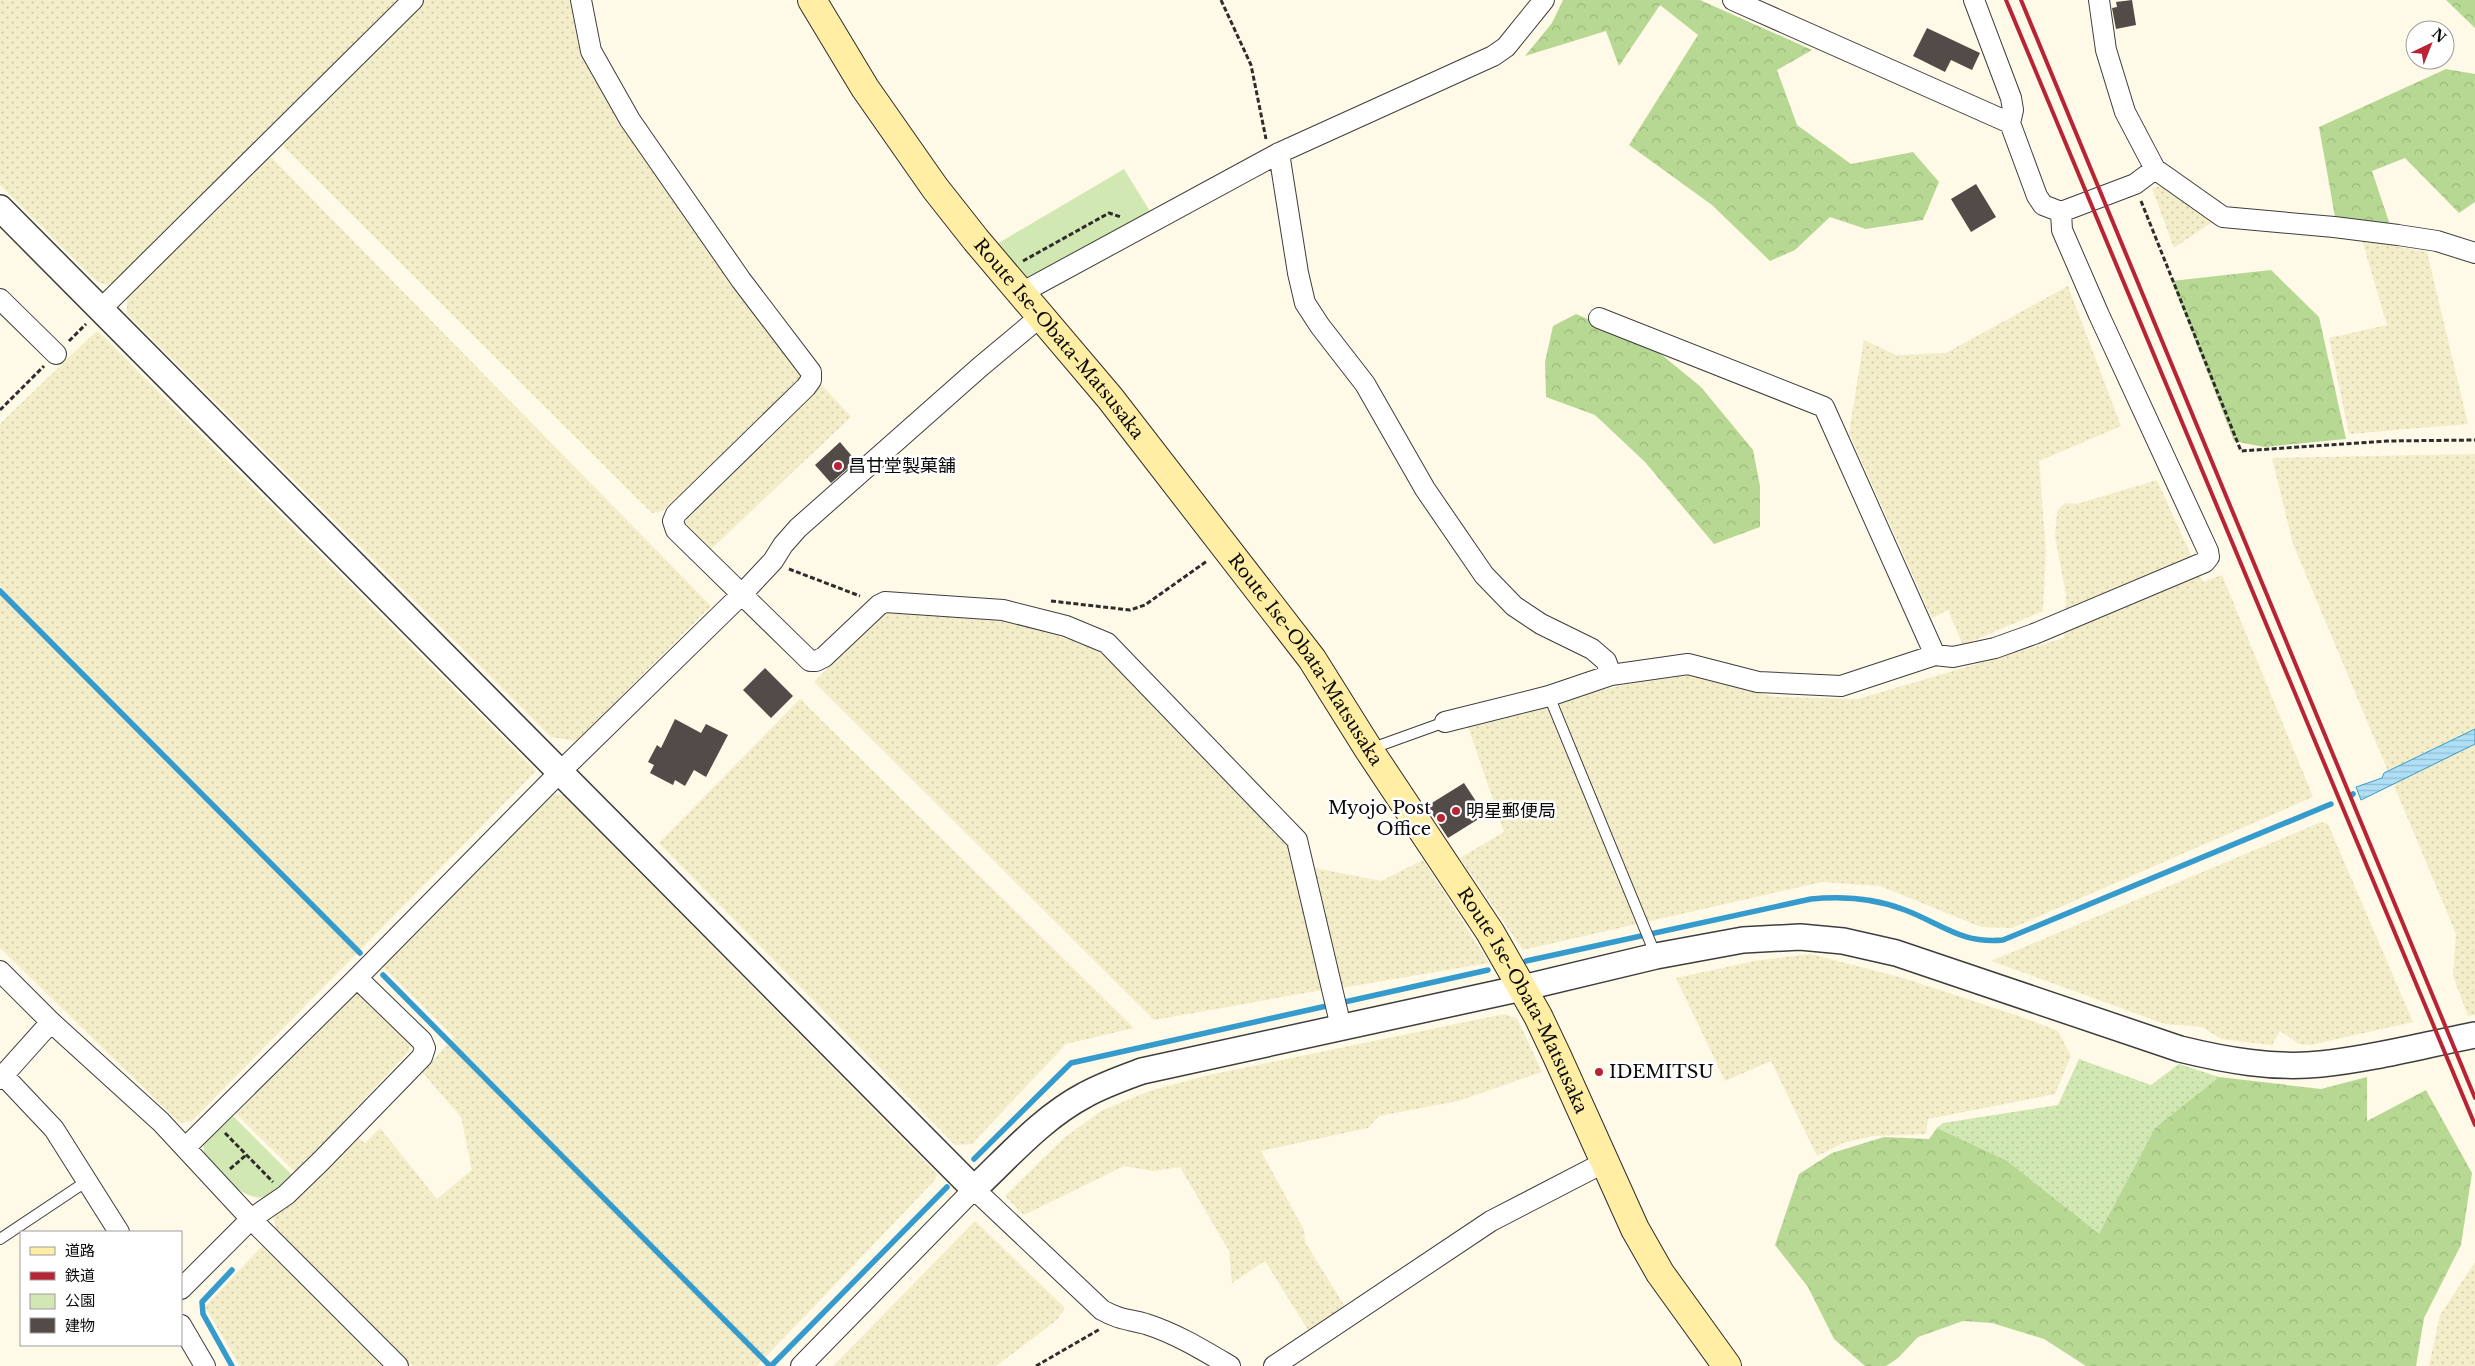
<svg xmlns="http://www.w3.org/2000/svg" width="2475" height="1366" font-family="'Libre Baskerville','Noto Sans JP',serif">
  <defs>
    <pattern id="farmland-dots" width="8" height="8" patternUnits="userSpaceOnUse" patternTransform="scale(1.25)"><rect width="8" height="8" fill="#f4edc9"/><path d="M2 2h.1M6 6h.1" fill="none" stroke="#d0caab" stroke-width="1.8" stroke-linecap="round"/></pattern>
    <pattern id="grass-dots" width="8" height="8" patternUnits="userSpaceOnUse" patternTransform="scale(1.25)"><rect width="8" height="8" fill="#d2e8b3"/><path d="M2 2h.1M6 6h.1" fill="none" stroke="#b3c699" stroke-width="1.8" stroke-linecap="round"/></pattern>
    <pattern id="forest-crowns" width="20" height="18" patternUnits="userSpaceOnUse" patternTransform="scale(1.25)"><rect width="20" height="18" fill="#b7d893"/><path d="M2 6a3 3 0 1 1 6 0M12 15a3 3 0 1 1 6 0" fill="none" stroke="#9cb87d"/></pattern>
    <pattern id="water-rules" width="6" height="5" patternUnits="userSpaceOnUse" patternTransform="scale(1.25)"><rect width="6" height="5" fill="#aedff5"/><path d="M0 2.5h6" fill="none" stroke="#94bed1"/></pattern>
  </defs>
  <rect width="100%" height="100%" fill="#fff9e8"/>
  <path fill="url(#farmland-dots)" d="M0 0H399L116 281 107 285 96 281 0 185Z
    M424 0H573L578 42 627 127 802 370 799 381 663 511 652 513 281 144Z
    M266 158H272L711 606 576 741 551 737 127 314V295Z
    M2164 186 2215 220 2174 248 2152 188Z
    M2362 240 2427 252 2468 424 2349 434 2329 338 2387 325Z
    M2068 286 2121 426 2039 461 2046 552 2043 611 1963 645 1948 610 1932 618 1849 433 1864 340 1896 355 1946 353Z
    M98 331 536 771 192 1121 180 1123 0 948V424L90 337Z
    M821 384 851 417 709 551 683 527V515Z
    M2475 454V1015L2468 1016 2453 976 2456 934 2293 544 2272 458Z
    M2157 480 2203 582 2222 575 2313 797 2012 928 1981 927 1880 886 1822 882 1523 950 1460 858 1504 832 1466 721 1628 684 1693 675 1775 697 1858 699 2064 638 2066 595 2055 536 2057 511 2065 503 2077 504Z
    M895 610 999 618 1083 644 1106 655 1289 845 1322 990 1154 1020 814 682 881 613Z
    M800 699 1134 1028 1066 1044 972 1144 955 1145 659 843Z
    M554 794 563 795 937 1174 935 1180 757 1366H413L275 1228 274 1217 356 1136 365 1143 380 1128 437 1199 472 1170 461 1117 422 1072 454 1037 382 966Z
    M2321 822 2328 824 2413 1022 2310 1045 2299 1044 2280 1031 2272 1045 2221 1039 2202 1027 2165 1024 1991 961Z
    M1423 860 1489 963 1341 988 1315 868 1381 881Z
    M1811 954 1903 978 2022 1017 2058 1031 2071 1056 2055 1094 1928 1119 1926 1134 1873 1136 1843 1143 1817 1156 1771 1061 1725 1081 1676 978 1754 961Z
    M352 992H358L409 1043V1051L296 1173 233 1111Z
    M1504 1014 1517 1018 1542 1072 1458 1101 1379 1116 1368 1128 1261 1151 1304 1230 1305 1242 1347 1310 1310 1333 1265 1261 1232 1283 1229 1251 1180 1167 1153 1171 1124 1166 1024 1215 1005 1196 1064 1138 1101 1111 1149 1091 1205 1076Z
    M975 1221 1065 1308 1057 1320 996 1366H833Z
    M263 1245 382 1366H240L205 1307Z
    M2475 1262V1366H2429L2440 1315Z"/>
  <path fill="url(#grass-dots)" d="M2079 1059 2151 1085 2179 1064 2219 1077 2155 1128 2099 1235 2006 1160 1937 1128 1943 1123 2058 1105Z"/>
  <path fill="url(#forest-crowns)" d="M1563 0H1700L1812 50 1777 70 1797 125 1851 164 1913 152 1939 182 1923 220 1866 229 1830 217 1795 250 1770 261 1712 205 1629 145 1698 35 1660 5 1619 66 1606 31 1525 56 1552 23Z
    M2446 0H2475V28Z
    M2446 69 2475 74V202L2459 213 2405 158 2372 171 2390 225 2335 217 2319 127Z
    M2271 270 2319 317 2346 439 2264 447 2234 441 2172 281Z
    M1576 314 1651 346 1701 387 1753 450 1760 486V527L1714 544 1645 462 1595 415 1546 397 1545 362 1553 326Z
    M2219 1077 2321 1089 2367 1077V1121L2426 1090 2472 1173 2461 1245 2424 1318 2416 1366H2086L2044 1339 1992 1323 1963 1321 1918 1337 1898 1358 1886 1366H1865L1834 1339 1808 1287 1775 1245 1799 1174 1832 1153 1884 1137 1929 1139 1937 1128 2006 1160 2099 1234 2155 1128Z"/>
  <path fill="#d2e8b3" d="M1124 169 1151 213 1026 282 997 244Z
    M229 1112 293 1176C288 1181 282 1189 276 1193 247 1210 222 1174 204 1157L203 1138Z"/>
  <path fill="url(#water-rules)" stroke="#359acc" d="M2475 729V744L2361 800 2356 787 2382 778 2384 773Z"/>
  <g fill="none" stroke-linecap="round" stroke-linejoin="round">
    <path stroke="#359acc" stroke-width="5.5" d="M0 591 360 953
      M2352 795 2353 794
      M1526 961 1811 899C1843 896 1874 898 1905 910 1942 924 1961 944 2003 940L2331 804
      M383 975 770 1366
      M974 1159 1071 1063 1488 970
      M232 1270 202 1302 203 1314 232 1366
      M771 1366 947 1187"/>
  </g>
  <path fill="#534b47" d="M2132 0 2136 25 2116 29 2112 8 2117 7 2116 2Z
    M1927 28 1980 53 1972 70 1951 60 1945 72 1913 56Z
    M1976 184 1996 217 1971 232 1951 199Z
    M840 442 856 461 831 483 815 465Z
    M765 668 793 696 771 718 743 690Z
    M675 719 701 733 706 724 728 735 706 777 694 770 685 786 675 780 673 785 650 773 654 765 648 762 657 745 661 748Z
    M1464 783 1485 815 1448 838 1427 806Z"/>
  <g fill="none" stroke-linecap="round" stroke-linejoin="round">
    <g stroke="#3e3e3e" stroke-width="12">
      <path id="service" d="M1549 696 1656 956
        M1370 749 1445 722
        M0 1239 87 1181"/>
    </g>
    <g stroke="#3e3e3e" stroke-width="22">
      <path id="minor" d="M581 0 591 51 630 120 741 280 811 372V380L806 387 676 514 673 521 676 530 810 661H816L824 657 879 605 885 602 1003 610 1066 626 1107 643 1297 840 1341 1027
        M1733 0 2010 123
        M1974 0 2011 98 2013 110 2010 123 2037 196 2043 205 2061 212 2135 184 2155 169
        M2099 0 2106 50 2125 112 2155 169 2223 217 2334 227 2398 235 2437 241 2475 253
        M1279 153 1298 273 1305 303 1320 326 1365 384 1425 489 1484 575 1514 606 1541 624 1592 649 1606 661 1611 675
        M1021 293 1279 153 1493 56 1506 47 1544 0
        M0 299 56 354
        M101 309 413 0
        M1599 318 1824 407 1935 655
        M1445 722 1549 696 1611 675 1688 664 1758 682 1841 686 1935 655 1953 657 1995 648 2034 634 2205 562 2209 557 2208 551 2099 315 2062 230 2061 212
        M0 971 51 1022 161 1122 251 1219 398 1366
        M0 1075 4 1076 54 1129 119 1232
        M0 1079 51 1022
        M185 1148 357 978 560 772 742 594 773 561 783 545 798 528 980 367 1041 316
        M181 1289 251 1219 286 1195 321 1161 422 1057 425 1048 422 1041 357 978
        M181 1325 205 1366
        M801 1366 974 1189 1102 1310C1120 1320 1128 1319 1146 1324 1177 1334 1203 1350 1230 1366
        M1274 1366 1491 1221 1605 1162"/>
    </g>
    <g stroke="#3e3e3e" stroke-width="28">
      <path id="tertiary" d="M0 208 974 1189C1009 1156 1043 1117 1085 1095 1103 1085 1123 1078 1142 1071L1522 988 1656 956 1743 940 1800 937 1843 941 1896 953 2180 1049C2225 1060 2274 1069 2321 1064 2372 1059 2424 1045 2475 1035"/>
    </g>
    <g stroke="#2d2d2d" stroke-width="30">
      <g id="secondary">
        <path id="s1" d="M812 0 865 88 935 188 976 240 1110 398 1312 659 1369 750 1490 932 1538 1016 1557 1056 1635 1229 1660 1273 1727 1366"/>
      </g>
    </g>
    <path stroke="#2d2d2d" stroke-width="3" stroke-dasharray="5 2.5" stroke-linecap="butt" d="M1221 0 1251 65 1266 139
      M2141 201 2241 451 2387 441 2475 440
      M1023 261 1109 213 1121 217
      M69 341 86 324
      M0 410 44 366
      M789 569 860 596
      M1051 601 1130 610 1145 605 1207 561
      M225 1133 273 1182
      M230 1169 246 1155
      M1036 1366 1100 1329"/>
    <use href="#service" stroke="#fff" stroke-width="10"/>
    <use href="#minor" stroke="#fff" stroke-width="20"/>
    <use href="#tertiary" stroke="#fff" stroke-width="25"/>
    <use href="#secondary" stroke="#ffeea3" stroke-width="28"/>
    <path stroke="#b92435" stroke-width="4" d="M2006 0 2475 1125
      M2021 0 2475 1098"/>
  </g>
  <g fill="#b92435" stroke="#fff" stroke-width="2">
    <circle cx="838" cy="466" r="5"/>
    <circle cx="1456" cy="811" r="5"/>
    <circle cx="1441" cy="818" r="5"/>
    <circle cx="1599" cy="1072" r="5"/>
  </g>
  <g text-anchor="middle" stroke-width="5" stroke-linejoin="round" paint-order="stroke">
    <g font-size="18" fill="#0b0b0b" stroke="#fff">
      <text dy="6" stroke="none"><textPath href="#s1" startOffset="420">Route Ise-Obata-Matsusaka</textPath></text>
      <text dy="6" stroke="none"><textPath href="#s1" startOffset="825">Route Ise-Obata-Matsusaka</textPath></text>
      <text dy="6" stroke="none"><textPath href="#s1" startOffset="1230">Route Ise-Obata-Matsusaka</textPath></text>
    </g>
    <g font-size="18" fill="#0b0b0b" stroke="#fff" text-anchor="start">
      <text x="848" y="472">昌甘堂製菓舗</text>
      <text x="1431" y="814" text-anchor="end">Myojo Post<tspan x="1431" dy="21">Office</tspan></text>
      <text x="1466" y="817">明星郵便局</text>
      <text x="1609" y="1078">IDEMITSU</text>
    </g>
  </g>
  <rect x="20" y="1231" width="162" height="115" fill="#ffffff" stroke="#9d9d9d"/>
  <rect x="30" y="1247" width="25" height="8" fill="#ffeea3" stroke="#9d9d9d"/>
  <text x="65" y="1256" font-size="15" fill="#0b0b0b">道路</text>
  <rect x="30" y="1272" width="25" height="8" fill="#b92435" stroke="#9d9d9d"/>
  <text x="65" y="1281" font-size="15" fill="#0b0b0b">鉄道</text>
  <rect x="30" y="1294" width="25" height="15" fill="#d2e8b3" stroke="#9d9d9d"/>
  <text x="65" y="1306" font-size="15" fill="#0b0b0b">公園</text>
  <rect x="30" y="1318" width="25" height="15" fill="#534b47" stroke="#9d9d9d"/>
  <text x="65" y="1331" font-size="15" fill="#0b0b0b">建物</text>
  <g transform="translate(2430 45) rotate(43)"><circle r="24" fill="#ffffff" stroke="#9d9d9d"/>
  <path d="M0-4L9 19L0 12L-9 19Z" fill="#b92435"/>
  <text y="-8" font-size="14" font-weight="bold" text-anchor="middle" fill="#0b0b0b">N</text>
  </g>
</svg>
